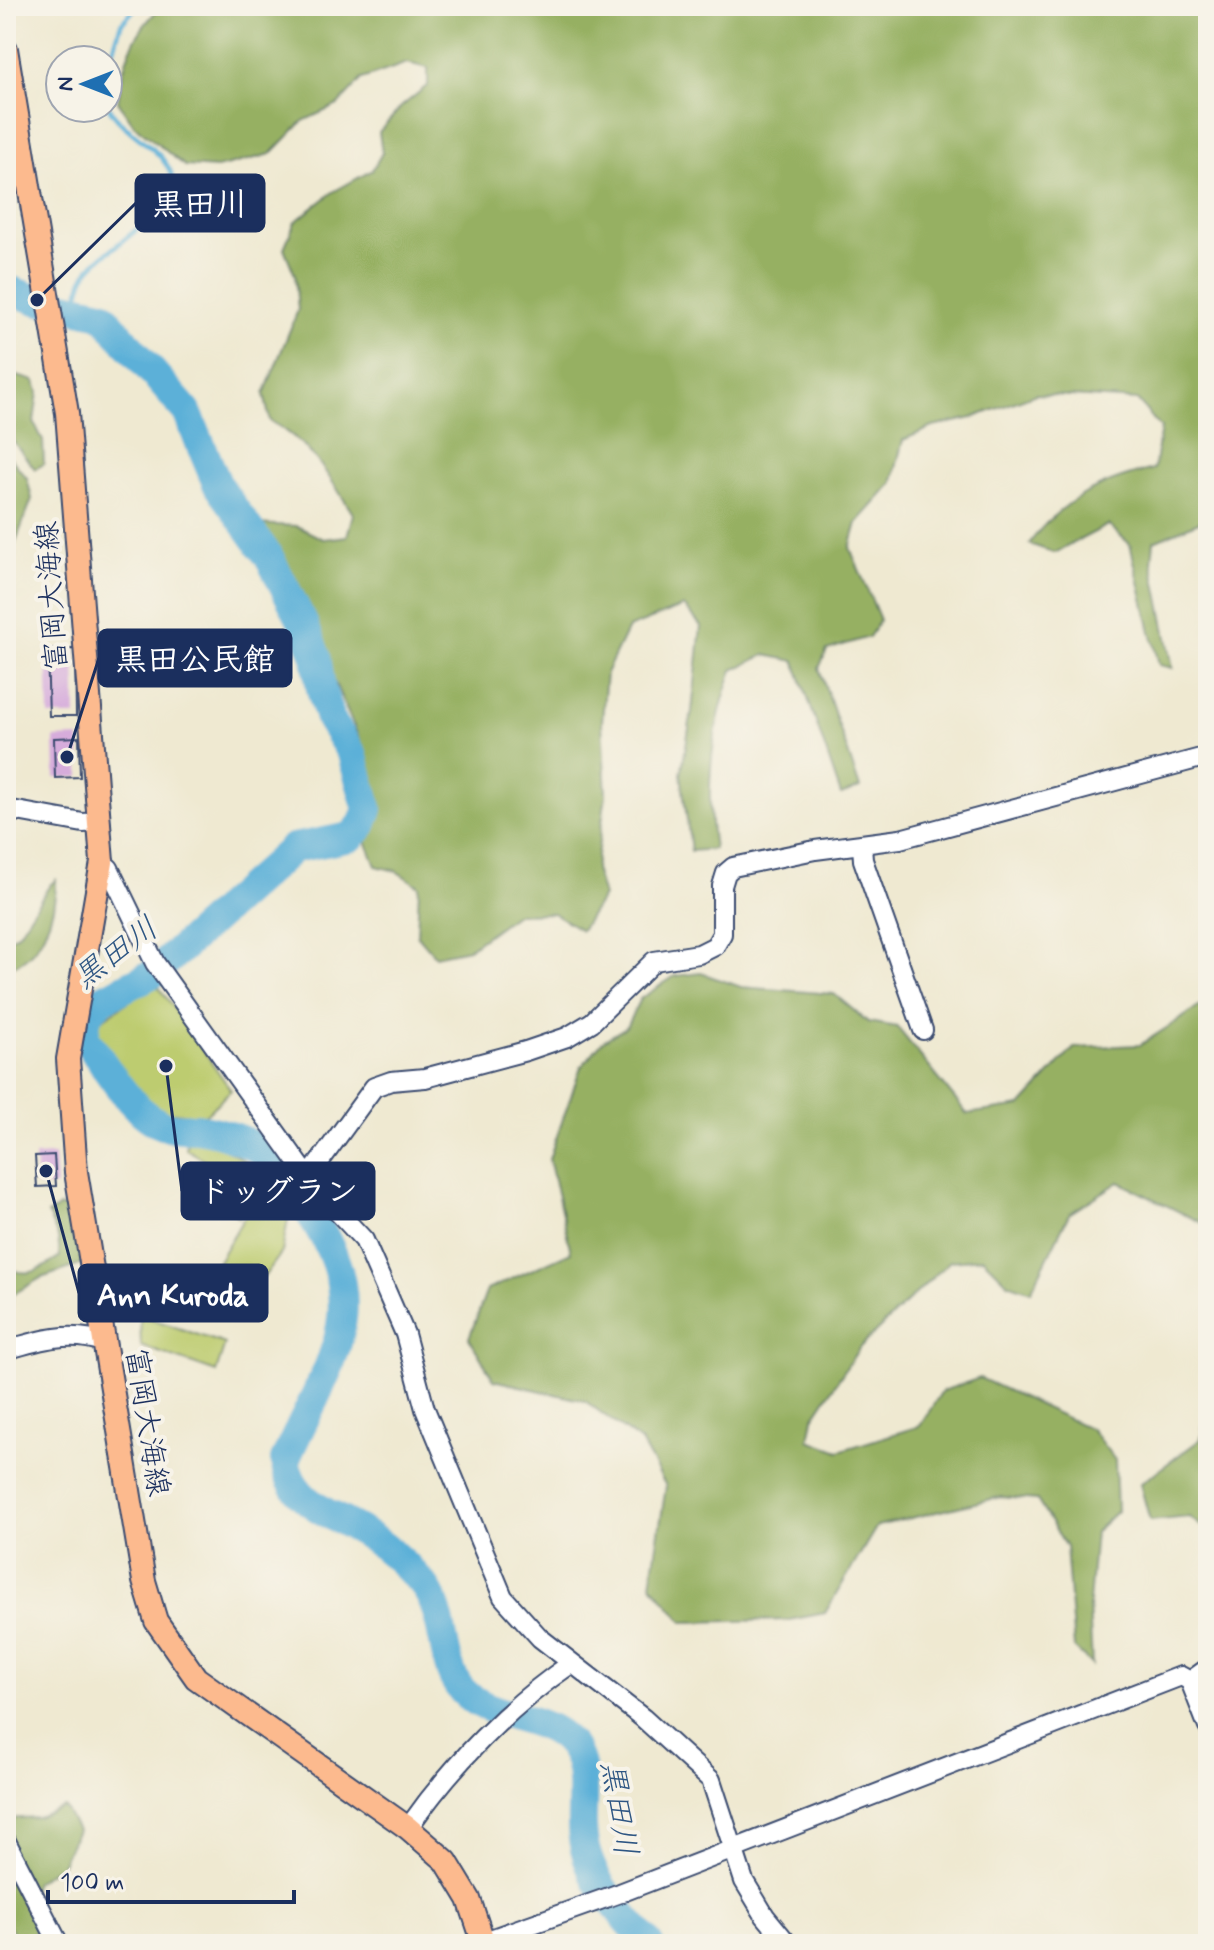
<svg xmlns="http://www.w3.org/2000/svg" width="1214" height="1950" font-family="Mynerve,'Klee One',sans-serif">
  <rect width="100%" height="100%" fill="#f7f3e8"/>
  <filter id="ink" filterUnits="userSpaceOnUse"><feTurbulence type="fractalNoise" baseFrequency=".0125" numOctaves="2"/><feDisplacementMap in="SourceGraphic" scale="16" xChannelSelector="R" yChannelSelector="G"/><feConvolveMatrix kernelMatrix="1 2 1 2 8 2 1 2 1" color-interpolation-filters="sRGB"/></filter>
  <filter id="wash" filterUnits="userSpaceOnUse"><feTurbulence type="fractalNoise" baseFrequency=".006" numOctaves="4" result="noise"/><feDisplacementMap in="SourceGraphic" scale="32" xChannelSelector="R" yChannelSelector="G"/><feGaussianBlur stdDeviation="1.8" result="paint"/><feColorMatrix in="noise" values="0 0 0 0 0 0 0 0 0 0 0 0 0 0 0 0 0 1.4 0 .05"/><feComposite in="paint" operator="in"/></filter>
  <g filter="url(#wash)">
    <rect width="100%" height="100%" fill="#efe9d1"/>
    <path fill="#bdcc6f" stroke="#6c7e66" stroke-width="2" d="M156 983 231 1090 205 1115 162 1112 143 1097 98 1041 97 1023Z
      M187 1140C220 1140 242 1157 265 1178L239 1217 219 1205 229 1192 227 1173 186 1149Z
      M267 1179 290 1209 282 1252 253 1292 211 1273Z
      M140 1315 225 1344 216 1372 141 1346Z"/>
    <path fill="#96b062" stroke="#587060" stroke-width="2" d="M162 6H1208V518L1154 541 1152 562 1173 668 1159 665 1130 544 1108 525 1055 553 1029 544C1060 500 1102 481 1154 469L1161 428 1137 400 1036 394 972 418 933 427 903 440 892 484 857 523 850 548 880 620 869 637 827 650 819 668 860 788 841 795 795 661 765 655 733 670C711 728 705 788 714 849L691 851 681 774 692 711 701 626 684 606 628 628 606 673 602 722 606 795 595 869 603 896 581 930 553 913 516 914 468 949 435 956 417 935 419 886 396 871 376 866 366 841 377 805 363 747 286 572 255 524 297 526 323 539 347 536 353 514C329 476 310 442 270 421L264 394 298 310 295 275 284 248 295 222 333 192 372 170 382 153 379 132 401 107 428 85V68L407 63 362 79 338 105 303 121 271 154 217 168 185 166 134 125 118 102C122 63 133 32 162 6Z
      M6 373 35 381 38 392 34 422 43 441 44 464 35 469 11 439 6 441Z
      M7 454 27 478 32 499 6 567Z
      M56 880C56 913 41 960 6 968V940L18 934 50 885Z
      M701 973 741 987 834 994 868 1022 897 1027 967 1114 1021 1106 1074 1048 1140 1045 1208 1001V1226L1119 1182 1069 1214 1031 1291 1008 1283 983 1258 950 1261 860 1347 813 1418 809 1440 839 1451 920 1426 942 1391 980 1378 1091 1429 1115 1460 1117 1511 1095 1532 1089 1603 1092 1665 1074 1648 1066 1547 1037 1500 1000 1497 877 1526 825 1613 789 1620 683 1622 651 1584 666 1486 641 1442 585 1401 494 1380 469 1338 487 1290 571 1252 549 1159 581 1067 603 1041 626 1027 640 999 675 976Z
      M60 1207H75L83 1264 41 1278 12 1295 9 1334 6 1336V1267C27 1279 41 1270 60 1257L58 1237 48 1214Z
      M1208 1396V1538L1205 1529 1189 1517 1150 1521 1140 1484 1201 1439Z
      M64 1807 77 1830 61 1865 35 1882 25 1905 35 1925 34 1944H15L13 1932 6 1923V1819L37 1817Z"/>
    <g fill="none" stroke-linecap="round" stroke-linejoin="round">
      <path stroke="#5cb0d8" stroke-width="5" d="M108 68 121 24 137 6
        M77 307C79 292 81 279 91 267 111 245 190 203 168 167 153 142 122 132 108 106
        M6 1937 9 1944"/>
      <path stroke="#5cb0d8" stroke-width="30" d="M6 289 37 300 102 314 187 412 218 486 269 557 303 623 316 656 321 689 330 719 352 754 368 809 362 825 351 837 293 848 154 973 103 999 87 1014 84 1037C106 1065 130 1114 166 1126 177 1130 190 1126 202 1129 221 1132 249 1141 264 1153 281 1165 293 1189 305 1206 379 1309 329 1361 285 1460 291 1506 336 1514 370 1537 389 1549 405 1564 420 1581 451 1614 436 1670 467 1695 499 1722 556 1713 576 1754 586 1773 581 1805 582 1826 583 1875 618 1910 649 1944"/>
    </g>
    <g id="blocks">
      <path fill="#d6acdb" d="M75 649 76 716H49L47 650Z
        M79 737 80 777 55 778 54 738Z
        M54 1155 56 1186 37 1187 35 1156Z"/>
    </g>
  </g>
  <g filter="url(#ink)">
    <use href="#blocks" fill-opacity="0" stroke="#3b4b6f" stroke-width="2"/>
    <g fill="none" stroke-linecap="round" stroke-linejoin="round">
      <g stroke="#3b4b6f" stroke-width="22">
        <path id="minor" d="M6 809 83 823 98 822
          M862 846 863 860 923 1030
          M102 862 109 868 155 963 319 1192 364 1240 405 1334 425 1409 503 1597 540 1638 643 1718 711 1780 744 1881 765 1916 788 1944
          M310 1175 374 1087 391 1081 425 1078 526 1051 567 1037 592 1022 654 961 699 954 715 946 722 934V886L726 873 733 867 815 850 900 839 1208 756
          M6 1350C39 1340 72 1330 105 1343
          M1190 1681 1208 1668
          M408 1828C452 1765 509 1706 572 1663
          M6 1841 59 1944
          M476 1944 620 1893 1181 1676 1190 1681 1208 1727"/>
      </g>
      <g stroke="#3b4b6f" stroke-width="26">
        <path id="major" d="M6 49 67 413 102 862 68 1059 76 1172 144 1581 156 1621 196 1678 408 1828 446 1861 469 1899 484 1944"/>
      </g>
      <use href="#minor" stroke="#fff" stroke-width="18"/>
      <use href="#major" stroke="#fcba8e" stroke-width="22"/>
    </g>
  </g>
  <g text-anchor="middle" stroke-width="8" stroke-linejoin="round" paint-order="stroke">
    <g font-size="30" fill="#1b2f5e" stroke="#f7f3e8">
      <text transform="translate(51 596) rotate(-94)" y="10">富岡大海線</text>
      <text transform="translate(148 1422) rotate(81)" y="10">富岡大海線</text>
    </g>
    <g font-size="32" font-style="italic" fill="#2e5683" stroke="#f7f3e8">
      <text transform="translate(115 952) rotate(-37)" y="11">黒田川</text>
      <text transform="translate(620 1808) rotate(81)" y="11">黒田川</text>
    </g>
  </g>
  <path fill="none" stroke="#1b2f5e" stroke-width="3" d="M37 300L136 203M67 757L99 658M166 1066L182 1191M46 1171L79 1293"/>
  <g fill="#1b2f5e" stroke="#f7f3e8" stroke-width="3">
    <circle cx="37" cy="300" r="8"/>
    <circle cx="67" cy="757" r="8"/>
    <circle cx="166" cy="1066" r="8"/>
    <circle cx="46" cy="1171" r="8"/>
  </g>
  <g fill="#1b2f5e" stroke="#1b2f5e" stroke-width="3">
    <rect x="136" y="175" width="128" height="56" rx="8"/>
    <rect x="99" y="630" width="192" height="56" rx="8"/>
    <rect x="182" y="1163" width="192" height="56" rx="8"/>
    <rect x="79" y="1265" width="188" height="56" rx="8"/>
  </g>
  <g font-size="32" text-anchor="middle" font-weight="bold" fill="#fff">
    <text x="200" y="215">黒田川</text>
    <text x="195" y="670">黒田公民館</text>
    <text x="278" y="1202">ドッグラン</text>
    <text x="173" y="1305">Ann Kuroda</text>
  </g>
  <rect width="1214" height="1950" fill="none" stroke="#f7f3e8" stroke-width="32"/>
  <g transform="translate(84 84) rotate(270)"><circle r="38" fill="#f7f3e8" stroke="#9fa5b1" stroke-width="2"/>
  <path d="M0-6L14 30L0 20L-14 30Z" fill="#1f6fb2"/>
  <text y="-12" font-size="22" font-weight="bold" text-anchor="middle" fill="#1b2f5e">N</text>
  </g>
  <path d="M48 1890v12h246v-12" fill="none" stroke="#1b2f5e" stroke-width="4"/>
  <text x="60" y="1890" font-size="24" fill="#1b2f5e" stroke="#f7f3e8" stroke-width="6" paint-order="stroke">100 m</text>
</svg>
